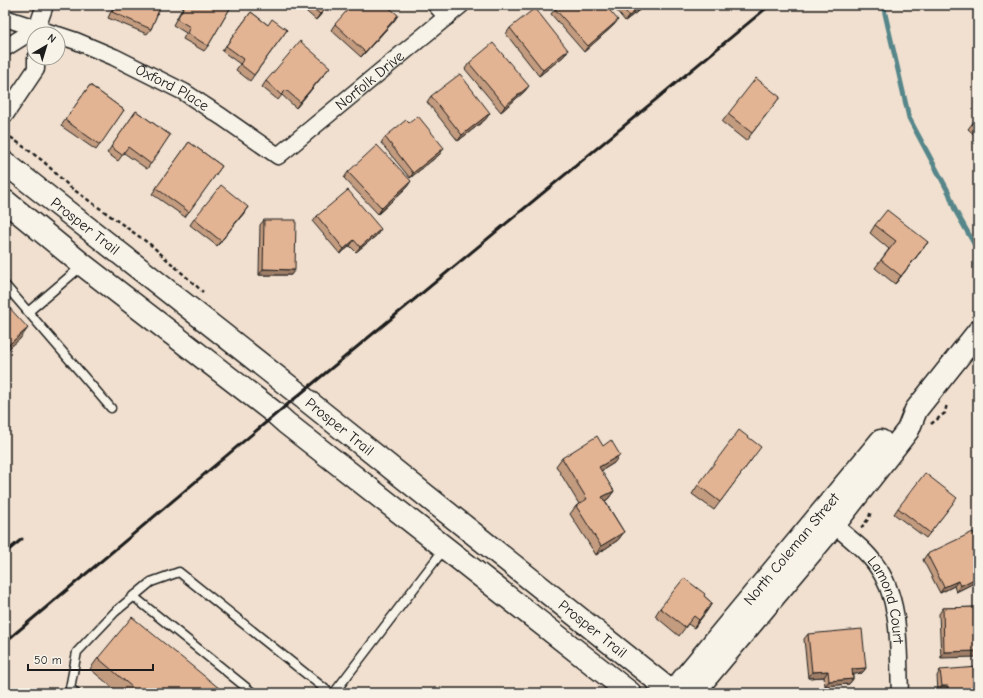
<svg xmlns="http://www.w3.org/2000/svg" width="983" height="698" font-family="'Comic Neue',sans-serif">
  <rect width="100%" height="100%" fill="#f1e0cf"/>
  <filter id="ink" filterUnits="userSpaceOnUse"><feTurbulence type="fractalNoise" baseFrequency=".025" numOctaves="2"/><feDisplacementMap in="SourceGraphic" scale="8" xChannelSelector="R" yChannelSelector="G"/><feConvolveMatrix kernelMatrix="1 2 1 2 8 2 1 2 1" color-interpolation-filters="sRGB"/></filter>
  <g filter="url(#ink)">
    <g fill="none" stroke-linecap="round" stroke-linejoin="round">
      <path stroke="#56868a" stroke-width="5" d="M883 5 909 118 949 193 955 210 976 247 978 248"/>
      <g stroke="#1c1c1c" stroke-width="11">
        <path id="lane" d="M5 285 111 408
          M28 312 83 265
          M133 596 253 693
          M76 693 70 688 77 652 115 612 151 582 179 572 330 693
          M334 693 444 549"/>
      </g>
      <g stroke="#1c1c1c" stroke-width="19">
        <g id="street">
          <path d="M436 5 447 17"/>
          <path d="M5 18 54 34"/>
          <path d="M36 34 37 28 45 5"/>
          <path id="s1" d="M58 35 76 41 114 57 184 92 222 117 278 156 461 5"/>
          <path d="M5 48 37 28"/>
          <path d="M5 115 36 69V58"/>
          <path id="s2" d="M834 525C848 537 865 549 876 565 902 600 898 651 900 693"/>
        </g>
      </g>
      <g stroke="#1c1c1c" stroke-width="25">
        <g id="secondary">
          <path id="s3" d="M5 163 300 395 673 693"/>
          <path d="M5 201 83 265 276 414 286 423 630 693"/>
          <path id="s4" d="M672 693 881 441"/>
          <path d="M693 693 834 525 908 430 916 410 978 332"/>
        </g>
      </g>
      <path stroke="#1c1c1c" stroke-width="2.5" stroke-dasharray="4 3" stroke-linecap="butt" d="M5 133 43 161 70 187 151 245 203 292
        M931 424 945 413 947 403
        M861 528 869 518 871 510"/>
      <use href="#lane" stroke="#f7f3e8" stroke-width="8"/>
      <use href="#street" stroke="#f7f3e8" stroke-width="16"/>
      <use href="#secondary" stroke="#f7f3e8" stroke-width="22"/>
      <path stroke="#1c1c1c" stroke-width="3" d="M5 553 22 539
        M5 642 276 414 770 5"/>
    </g>
    <path fill="#c39b7f" stroke="#1c1c1c" d="M114 5H161L151 29 147 34 108 18Z
      M184 5H232L208 46 204 51 183 39 186 33 173 25Z
      M299 5H329L316 20Z
      M612 5H646L625 21Z
      M555 9 614 25 584 52 551 14Z
      M251 12 268 25 287 30 250 81 236 70 240 64 222 51Z
      M398 15 394 21 361 57 331 30 335 24Z
      M510 28 568 50 564 56 539 76 506 34Z
      M469 63 525 91 501 112 465 69Z
      M326 72 296 108 282 95 278 100 262 87 266 81Z
      M90 85 124 110 96 150 61 126Z
      M431 96 486 119 458 141 427 102Z
      M780 97 746 141 722 122 728 114Z
      M136 111 170 135 147 169 124 153 118 161 107 153Z
      M978 116V138L968 129Z
      M385 137 440 154 410 178 381 143Z
      M189 142 222 166 185 217 152 194Z
      M348 172 407 187 378 214 344 178Z
      M244 213 217 246 190 225 194 219Z
      M317 216 377 235 356 252 350 246 340 254 313 222Z
      M264 220 291 275H259L260 225Z
      M875 225 928 242 895 284 875 268 889 249 870 233Z
      M755 455 714 510 692 494 698 485Z
      M562 458 614 463 601 471 614 491 608 499 605 501 624 532 618 540 596 555 570 514 576 506 579 504 556 466Z
      M953 503 926 538 894 514 898 508Z
      M927 554 978 581 956 592 954 586 940 593 923 560Z
      M704 596 712 603 694 628 688 624 679 636 655 616 660 608Z
      M978 607 941 658 939 614 943 608Z
      M808 634 866 668 862 673 853 674V679L849 684 825 686 824 677 808 678 804 639Z
      M98 658 225 693H119L90 669Z
      M940 670 978 693H944V692H938L937 676Z"/>
    <path fill="#9f7e68" stroke="#1c1c1c" d="M328 5H329L316 20 320 14Z
      M642 5H646L625 21 629 16Z
      M398 15 394 21 361 57 365 52Z
      M618 20 614 25 584 52 588 46Z
      M568 50 564 56 539 76 543 70Z
      M330 67 326 72 296 108 300 102Z
      M529 86 525 91 501 112 505 106Z
      M490 113 486 119 458 141 462 135Z
      M444 148 440 154 410 178 413 173Z
      M411 181 407 187 378 214 382 208Z
      M248 207 244 213 217 246 221 241Z
      M381 229 377 235 356 252 360 247Z
      M354 240 350 246 340 254 344 249Z
      M928 242 922 250 895 284 901 276Z
      M263 269 295 270 291 275H259Z
      M28 328 20 339 5 352V348Z
      M620 455 614 463 593 476 599 467Z
      M614 491 608 499 597 506 602 497Z
      M624 532 618 540 596 555 601 546Z
      M978 577V581L956 592 960 586Z
      M958 581 954 586 940 593 944 587Z
      M712 603 707 611 694 628 699 620Z
      M978 651V657L941 658 944 652Z
      M866 668 862 673 849 675 852 669Z
      M828 671 824 677 808 678 812 672Z
      M853 679 849 684 825 686 829 681Z
      M942 686H948L944 692H938Z"/>
    <path fill="#e3b494" stroke="#1c1c1c" d="M115 5H161L151 29 112 12Z
      M185 5H232L208 46 187 33 190 27 177 19Z
      M309 5H328L320 14Z
      M352 5H386L398 15 365 52 335 24Z
      M559 5H605L618 20 588 46 555 9Z
      M621 5H642L629 16Z
      M535 8 568 50 543 70 510 28Z
      M251 12 268 25 272 19 287 30 254 75 240 64 244 59 226 46Z
      M300 41 330 67 300 102 286 90 281 95 266 81Z
      M493 43 529 86 505 106 469 63Z
      M460 74 490 113 462 135 431 96Z
      M756 78 780 97 752 133 728 114Z
      M90 85 124 110 100 145 65 120Z
      M136 111 170 135 151 164 128 147 122 155 111 147Z
      M418 116 444 148 413 173 385 137 406 120 409 123Z
      M978 116V125L974 121Z
      M189 142 222 166 189 212 156 188Z
      M377 145 411 181 382 208 348 172Z
      M221 185 248 207 221 241 194 219Z
      M348 190 381 229 360 247 354 240 344 249 317 216Z
      M887 210 928 242 901 276 881 260 896 241 875 225Z
      M264 220H296L295 270 263 269Z
      M5 303 28 328 5 348Z
      M739 430 761 447 720 502 698 485Z
      M597 436 603 446 611 440 620 455 599 467 614 491 602 497 624 532 601 546 576 506 587 499 562 458Z
      M925 473 957 498 930 533 898 508Z
      M973 532 978 542V577L960 586 958 581 944 587 927 554Z
      M684 578 705 594 704 596 712 603 699 620 694 616 685 627 660 608Z
      M978 607V651L944 652 943 608Z
      M132 617 225 693H139L98 658Z
      M862 629 866 668 852 669 853 679 829 681 828 671 812 672 808 634Z
      M978 667V693H949L948 686H942L940 670Z
      M851 690 852 693H824Z"/>
  </g>
  <g text-anchor="middle" stroke-width="3" stroke-linejoin="round" paint-order="stroke">
    <g font-size="15" fill="#1c1c1c" stroke="#f7f3e8">
      <text dy="5" stroke="none"><textPath href="#s1" startOffset="371">Norfolk Drive</textPath></text>
      <text dy="5" stroke="none"><textPath href="#s1" startOffset="126">Oxford Place</textPath></text>
      <text dy="5" stroke="none"><textPath href="#s3" startOffset="102">Prosper Trail</textPath></text>
      <text dy="5" stroke="none"><textPath href="#s3" startOffset="426">Prosper Trail</textPath></text>
      <text dy="5" stroke="none"><textPath href="#s4" startOffset="187">North Coleman Street</textPath></text>
      <text dy="5" stroke="none"><textPath href="#s2" startOffset="95">Lamond Court</textPath></text>
      <text dy="5" stroke="none"><textPath href="#s3" startOffset="750">Prosper Trail</textPath></text>
    </g>
  </g>
  <rect width="983" height="698" fill="none" stroke="#f7f3e8" stroke-width="20"/>
  <rect x="10" y="10" width="963" height="678" fill="none" stroke="#1c1c1c" stroke-width="1.5" filter="url(#ink)"/>
  <g transform="translate(46 46) rotate(38)"><circle r="19" fill="#f7f3e8" stroke="#9f9d96"/>
  <path d="M0-3L7 15L0 10L-7 15Z" fill="#1c1c1c"/>
  <text y="-6" font-size="11" font-weight="bold" text-anchor="middle" fill="#1c1c1c">N</text>
  </g>
  <path d="M28 664v6h125v-6" fill="none" stroke="#1c1c1c" stroke-width="2"/>
  <text x="34" y="664" font-size="12" fill="#1c1c1c" stroke="#f7f3e8" stroke-width="3" paint-order="stroke">50 m</text>
</svg>
